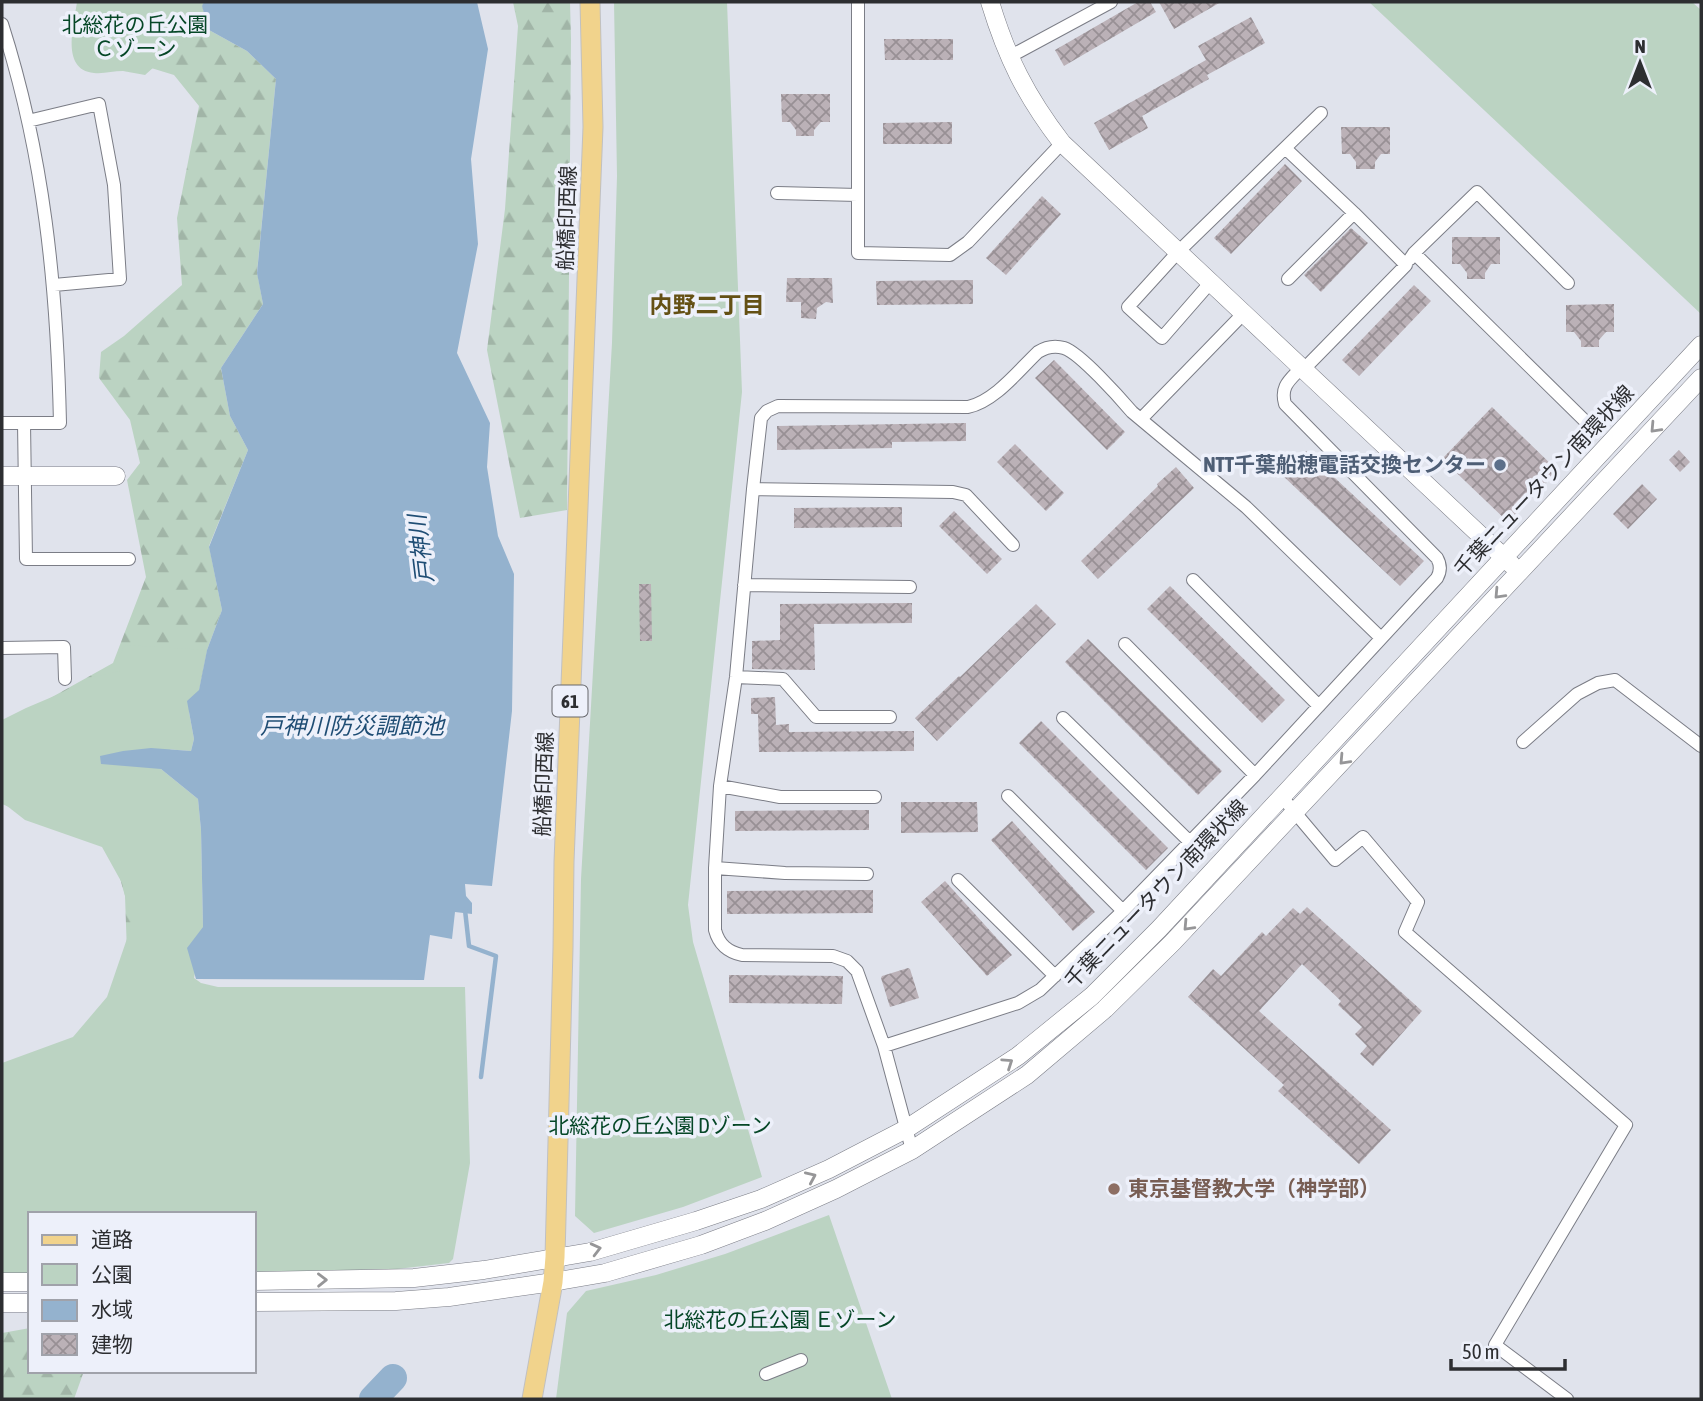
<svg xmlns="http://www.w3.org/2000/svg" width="1703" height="1401" font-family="'Asap Condensed','Noto Sans JP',sans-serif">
  <defs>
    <pattern id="forest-firs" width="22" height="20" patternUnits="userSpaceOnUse" patternTransform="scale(1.75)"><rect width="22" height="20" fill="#bbd3c2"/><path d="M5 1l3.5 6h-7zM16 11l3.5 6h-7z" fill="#a1b5a7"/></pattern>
    <pattern id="building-cross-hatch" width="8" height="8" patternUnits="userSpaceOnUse" patternTransform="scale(1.75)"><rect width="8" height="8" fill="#bbb1b7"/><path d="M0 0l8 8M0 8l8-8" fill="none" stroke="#989095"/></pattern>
  </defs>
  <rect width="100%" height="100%" fill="#e0e3ec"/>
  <path fill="url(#forest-firs)" d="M204 2 202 6 209 30 247 51 276 79 257 272 263 304 221 368 230 416 248 450 209 546 222 610 207 650 199 690 161 769 127 953 125 896 112 850 2 804V725L113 663 146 577 127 480 140 463 130 420 99 378 101 352 124 336 182 285 177 218 199 106 174 75 125 60Z
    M513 2H570L571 39 567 510 520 518 487 350 505 209 518 26Z
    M30 1328V1371H84L74 1399H2V1333Z"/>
  <path fill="#bbd3c2" d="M77 2H204L202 6 209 30 192 33 145 75C138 74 130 72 123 71 113 71 104 74 94 73 60 70 74 24 77 2Z
    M614 2H727L742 392 688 905 693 942 762 1177 683 1207 594 1233 575 1216 581 879 612 343 617 176Z
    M1369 2H1692L1701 10V314Z
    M125 645 207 650 199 690 187 701 194 739 191 751 151 748 161 769 198 799 201 830 203 927 194 978 201 983 218 987H465L470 1163 453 1259 449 1263 397 1269 254 1272V1214H30V1277H2V1063L73 1037 107 997 132 924 122 883 102 847 25 820 2 802V720L26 708 59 694 88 678 120 671 119 656Z
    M829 1215 892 1399H556L567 1313 586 1291 656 1275 725 1254Z"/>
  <path fill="#94b2ce" d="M204 2H477L488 49 471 159 478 244 457 353 490 423 487 467 498 536 514 574 512 711 492 886 465 884 466 896 472 903V914L455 912 452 939 430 935 424 980 196 979 187 948 203 927 201 830 198 799 161 769 101 764 100 756 123 751 151 748 191 751 194 739 187 701 199 690 207 650 222 610 209 547 248 450 230 416 221 368 263 304 257 273 276 79 247 51 209 30 202 6Z"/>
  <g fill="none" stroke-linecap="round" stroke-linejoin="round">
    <path stroke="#94b2ce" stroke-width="4.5" d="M465 910 469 946 496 956 481 1077"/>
    <path stroke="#94b2ce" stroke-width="28" d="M373 1399 393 1378"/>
  </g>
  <path fill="url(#building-cross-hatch)" d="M1138 2H1150L1156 12 1064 66 1055 50Z
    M1159 2H1221L1174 29Z
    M1251 17 1265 43 1207 75 1209 79 1142 116 1148 128 1109 150 1094 123 1206 60 1198 46Z
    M884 39H953V60H885Z
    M781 94H830V122H821L814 130V136H796V130L790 122H782Z
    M952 122V144H883V123Z
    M1341 127H1390V154H1381L1375 162V169H1356V162L1350 154H1342Z
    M1285 164 1302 181 1231 254 1214 238Z
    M1042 196 1061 214 1006 275 986 258Z
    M1351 228 1368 243 1321 292 1304 275Z
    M1452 237H1500V264H1491L1485 273V279H1467V273L1460 264H1452Z
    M787 278H832L833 303 826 302 817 308 816 319 801 318V302H786Z
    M973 280V304L877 305 876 281Z
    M1414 285 1431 301 1359 376 1342 360Z
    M1614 304V332H1606L1599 340V347H1581V341L1574 332H1566V305Z
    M1054 360 1125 432 1107 450 1035 378Z
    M1492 407 1558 471 1508 522 1442 459Z
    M966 423V441L892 442V448L777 450V426Z
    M1015 444 1064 493 1046 511 997 462Z
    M1679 450 1690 462 1680 472 1669 460Z
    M1306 451 1424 561 1400 586 1282 475Z
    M1176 467 1194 488 1098 579 1081 561 1158 486 1157 484Z
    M1642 484 1657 499 1628 529 1613 514Z
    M902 507V527L794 528V508Z
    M954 511 1002 559 987 574 939 526Z
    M639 584H651L652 641H640Z
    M1170 586 1285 700 1262 723 1147 609Z
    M912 603V623L814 624 815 670 752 669V641L780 640V604Z
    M1036 604 1056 624 937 741 915 718 959 676 960 677Z
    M1088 639 1222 771 1198 795 1065 662Z
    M775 697 776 725 789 724V732L914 731V751L759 752 758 714H751V698Z
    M1041 721 1168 848 1146 870 1019 743Z
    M901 802H977L978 832 901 833Z
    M869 810V830L735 831V811Z
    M1012 821 1095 912 1073 931 991 840Z
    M945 881 1012 955 987 976 921 902Z
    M873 890V913L727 914V891Z
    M1307 907 1422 1011 1373 1066 1360 1054 1367 1046 1355 1034 1362 1027 1338 1005 1341 1001 1302 964 1259 1011 1391 1130 1359 1164 1278 1091 1284 1085 1188 997 1213 969 1221 976 1262 932 1266 936 1293 908 1300 914Z
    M908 968 910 969 919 998 890 1007 881 978 882 976Z
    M729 975 843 976 842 1004 729 1003Z"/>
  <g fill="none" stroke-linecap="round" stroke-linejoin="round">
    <g stroke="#7b7d86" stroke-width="14">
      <path id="street" d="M2 24C44 155 57 286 60 423H2
        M1009 57 1111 2
        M28 121 99 104 114 185 120 279 54 285
        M1285 148 1354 213 1406 265 1303 370
        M777 193 858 195V253L950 255 968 242 1062 143
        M858 195V2
        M1414 253 1584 420
        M1410 259 1414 253 1477 192 1568 283
        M1288 279 1354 213
        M1210 283 1162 338 1128 307 1178 252 1321 113
        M1141 419 1243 314
        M24 423 26 559H129
        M753 489 953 492 966 495 1013 545
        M1193 580 1319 706
        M744 585 910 587
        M1125 644 1255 775
        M2 648 64 647 65 679
        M736 677 783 679 816 717H890
        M1063 718 1190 842
        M1523 742 1577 694 1598 683 1615 680 1701 746
        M720 786 780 797H875
        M1008 796 1123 911
        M1282 797 1335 860 1363 837 1418 902 1405 932 1626 1125 1495 1345 1567 1399
        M715 868 785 873 867 874
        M958 880 1055 976
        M884 1046 1018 1003 1040 990 1123 911 1255 775 1437 578C1441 571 1441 565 1437 558L1285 404C1280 386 1290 380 1301 368
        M912 1150 884 1046 857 971 847 961 833 956 742 955C728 952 719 945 715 930V868L720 786 736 677 753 489 761 418 767 411 778 406 968 407C995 401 1018 371 1038 352 1046 347 1054 345 1064 348 1080 353 1120 398 1132 412L1246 507 1381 638
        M766 1374 801 1360"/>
    </g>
    <g stroke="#7b7d86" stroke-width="19">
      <path id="secondary" d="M990 2C1007 58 1026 96 1062 143L1512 565
        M2 476H116
        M254 1281 414 1278 484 1270 590 1252 696 1221 761 1199 829 1169 906 1129 1018 1056 1092 996 1159 929 1701 345
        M2 1282H30
        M254 1302 396 1301 449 1297 553 1282 605 1273 701 1245 765 1221 836 1189 912 1150 1027 1075 1105 1009 1173 942 1701 378
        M2 1303H30"/>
    </g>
    <g stroke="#c0c0c1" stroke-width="21">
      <path id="primary" d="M532 1399 553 1282 555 1257 563 948 564 862 593 127 590 2"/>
    </g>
    <use href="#street" stroke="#fff" stroke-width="12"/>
    <use href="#secondary" stroke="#fff" stroke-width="18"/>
    <use href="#primary" stroke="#f1d38c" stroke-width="19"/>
  </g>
  <defs><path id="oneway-chevron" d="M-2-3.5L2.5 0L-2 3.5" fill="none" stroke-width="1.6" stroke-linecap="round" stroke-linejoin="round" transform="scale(1.75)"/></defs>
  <g stroke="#969698">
    <use href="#oneway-chevron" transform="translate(1655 428) rotate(133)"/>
    <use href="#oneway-chevron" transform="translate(1499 594) rotate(133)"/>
    <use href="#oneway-chevron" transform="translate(1344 760) rotate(133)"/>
    <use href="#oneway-chevron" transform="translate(1188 926) rotate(133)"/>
    <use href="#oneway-chevron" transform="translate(1008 1063) rotate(-34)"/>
    <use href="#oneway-chevron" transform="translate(811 1177) rotate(-24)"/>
    <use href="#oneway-chevron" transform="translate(596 1249) rotate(-14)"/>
    <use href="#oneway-chevron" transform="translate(322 1280) rotate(-1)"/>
  </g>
  <circle fill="#5c6f8a" stroke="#edf0fa" stroke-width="2.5" cx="1500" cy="465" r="7"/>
  <circle fill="#8d6e63" stroke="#edf0fa" stroke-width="2.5" cx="1114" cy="1189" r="7"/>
  <g text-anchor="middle" stroke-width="7" stroke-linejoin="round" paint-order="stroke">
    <rect fill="#edf0fa" stroke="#67686d" stroke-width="2" x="552.5" y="685.5" width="35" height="31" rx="5"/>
    <g font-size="19" font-weight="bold" fill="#2d2e31">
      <text x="570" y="708">61</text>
    </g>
    <g font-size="21" fill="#064727" stroke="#edf0fa">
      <text x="135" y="32">北総花の丘公園<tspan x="135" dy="24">Ｃゾーン</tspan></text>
      <text x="660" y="1133">北総花の丘公園 Dゾーン</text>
      <text x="780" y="1327">北総花の丘公園 Ｅゾーン</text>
    </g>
    <g font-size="21" fill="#2d2e31" stroke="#edf0fa">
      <text transform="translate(567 218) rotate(-88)" y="7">船橋印西線</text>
      <text transform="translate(1544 481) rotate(-47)" y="7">千葉ニュータウン南環状線</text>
      <text transform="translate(544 784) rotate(-88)" y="7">船橋印西線</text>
      <text transform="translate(1156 894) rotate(-46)" y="7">千葉ニュータウン南環状線</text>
    </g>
    <g font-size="21" font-weight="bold" fill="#4e5e75" stroke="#edf0fa" text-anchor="end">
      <text x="1486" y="472">NTT千葉船穂電話交換センター</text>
    </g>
    <g font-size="21" font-weight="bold" fill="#785e54" stroke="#edf0fa" text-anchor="start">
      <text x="1128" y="1196">東京基督教大学（神学部）</text>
    </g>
    <g font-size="23" font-weight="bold" fill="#645014" stroke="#edf0fa">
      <text x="707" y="313">内野二丁目</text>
    </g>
    <g font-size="23" font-style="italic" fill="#1f4d74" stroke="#edf0fa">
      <text transform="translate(421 549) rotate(-97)" y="8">戸神川</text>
      <text x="352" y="734">戸神川防災調節池</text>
    </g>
  </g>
  <rect width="1703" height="1401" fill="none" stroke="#2d2e31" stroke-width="7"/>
  <rect x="28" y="1212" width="228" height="161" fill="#edf0fa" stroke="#a0a2aa" stroke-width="2"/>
  <rect x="42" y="1235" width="35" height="10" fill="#f1d38c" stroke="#a0a2aa" stroke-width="2"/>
  <text x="91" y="1247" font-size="21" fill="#2d2e31">道路</text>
  <rect x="42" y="1264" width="35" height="21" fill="#bbd3c2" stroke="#a0a2aa" stroke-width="2"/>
  <text x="91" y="1282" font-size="21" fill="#2d2e31">公園</text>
  <rect x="42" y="1300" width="35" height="21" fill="#94b2ce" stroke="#a0a2aa" stroke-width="2"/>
  <text x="91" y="1317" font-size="21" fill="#2d2e31">水域</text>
  <rect x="42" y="1334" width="35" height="21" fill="url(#building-cross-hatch)" stroke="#a0a2aa" stroke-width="2"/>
  <text x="91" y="1352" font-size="21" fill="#2d2e31">建物</text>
  <g transform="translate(1640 63)" stroke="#edf0fa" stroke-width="5" paint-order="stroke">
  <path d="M0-5L12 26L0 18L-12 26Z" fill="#2d2e31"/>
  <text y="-10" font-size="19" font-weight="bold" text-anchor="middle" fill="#2d2e31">N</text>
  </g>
  <path d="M1451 1359v10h114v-10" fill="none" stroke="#2d2e31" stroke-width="3.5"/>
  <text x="1462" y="1359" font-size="21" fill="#2d2e31" stroke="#edf0fa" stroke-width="5" paint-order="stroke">50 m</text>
</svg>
